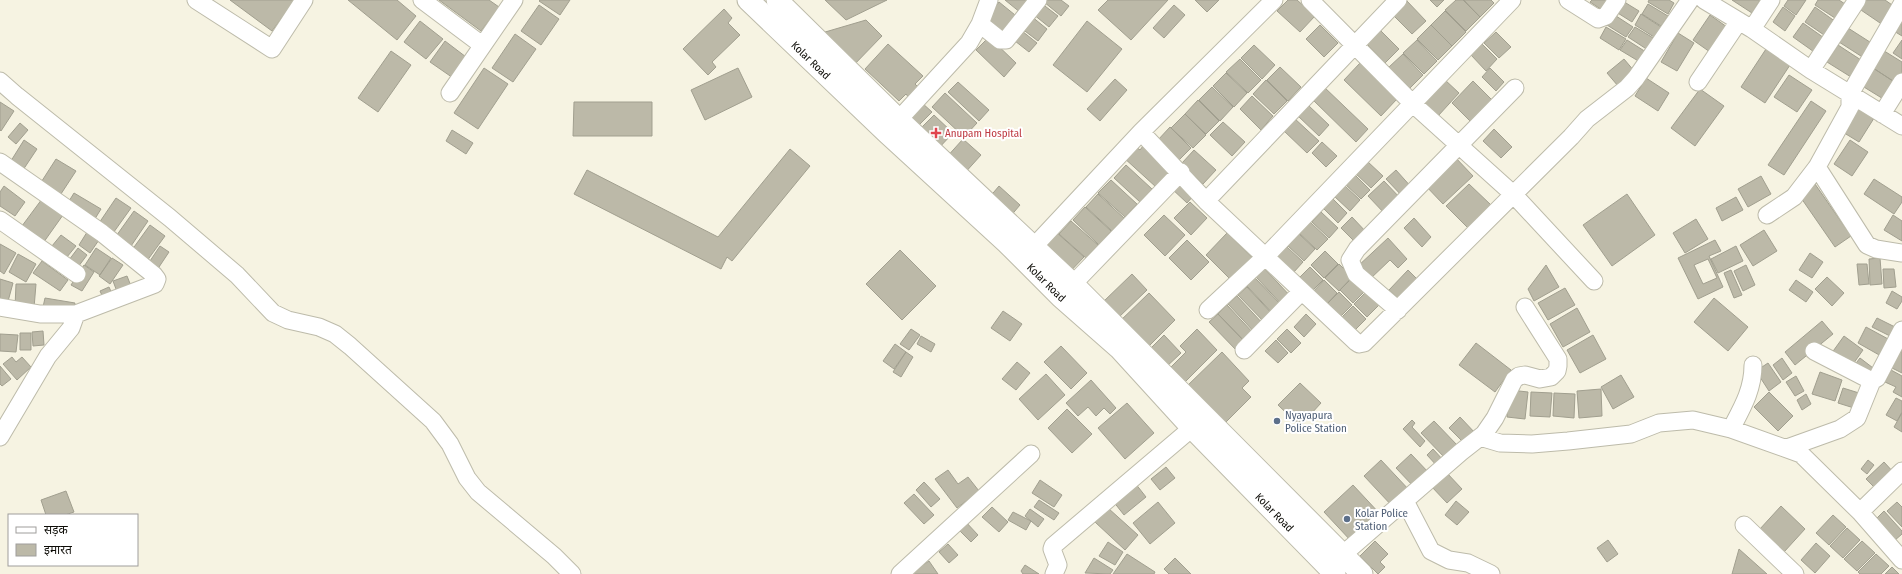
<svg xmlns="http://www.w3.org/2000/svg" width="1902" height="574" font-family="'Fira Sans Condensed','Noto Sans Devanagari',sans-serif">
  <rect width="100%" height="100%" fill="#f6f3e2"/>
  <path fill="#bcb9a8" stroke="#a19f8f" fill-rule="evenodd" d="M230 0H295L272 31Z
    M348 0H397L416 16 397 40Z
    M439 0H489L499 7 481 31Z
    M540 0H570L560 15 539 1Z
    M825 0H887L846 20Z
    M1005 0H1032L1021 13Z
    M1045 0H1061L1069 6 1061 16 1044 2Z
    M1108 0H1168L1131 40 1098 10Z
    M1195 0H1219L1207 12Z
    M1288 0H1297L1315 16 1300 32 1277 11Z
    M1406 0 1426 21 1412 34 1391 13Z
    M1430 0H1444L1437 7Z
    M1456 0H1463L1480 17 1466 31 1445 10Z
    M1464 0H1491L1494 3 1480 17Z
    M1592 0H1613L1605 12 1590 2Z
    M1621 0 1639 11 1632 22 1613 10Z
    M1649 0H1669L1674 3 1668 14 1648 2Z
    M1732 0H1760L1752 13Z
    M1788 0H1806L1796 15 1784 6Z
    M1818 0H1839L1848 6 1838 20 1815 5Z
    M1863 0H1885L1895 7 1883 25 1858 8Z
    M999 2 1020 19 1004 38 984 22Z
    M1041 3 1058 16 1049 27 1033 14Z
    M1648 4 1668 16 1661 26 1642 14Z
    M539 5 559 19 541 45 521 31Z
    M1174 5 1185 15 1164 38 1153 28Z
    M1783 7 1795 16 1785 31 1773 22Z
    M1815 7 1836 22 1827 37 1805 22Z
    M724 9 732 18 728 23 740 35 712 62 716 67 708 75 683 49Z
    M1445 11 1466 32 1452 46 1431 25Z
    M1613 14 1633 27 1626 37 1607 25Z
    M1641 14 1661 27 1654 37 1635 25Z
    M1710 15 1727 27 1710 52 1693 40Z
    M1031 16 1047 29 1038 41 1021 28Z
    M1902 18V36L1889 28Z
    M866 20 882 36 850 69 815 35Z
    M420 21 443 39 426 59 404 42Z
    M1087 21 1122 49 1087 92 1053 65Z
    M1803 23 1827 40 1817 54 1793 37Z
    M1320 25 1338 43 1324 57 1306 39Z
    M1431 25 1452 46 1438 60 1417 39Z
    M1606 27 1626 39 1619 50 1600 38Z
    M1635 27 1655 39 1648 50 1628 37Z
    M1848 28 1873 44 1864 58 1839 42Z
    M1379 29 1399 49 1385 63 1365 42Z
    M1022 31 1037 43 1029 52 1015 41Z
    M1496 32 1511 47 1499 58 1484 43Z
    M1678 33 1694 43 1677 71 1661 62Z
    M515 34 536 49 513 82 492 68Z
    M989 37 1016 63 1004 77 976 50Z
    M1417 40 1437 61 1424 74 1403 53Z
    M1627 40 1646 52 1640 62 1620 50Z
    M1902 40V59L1893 53Z
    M445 41 470 60 456 80 430 62Z
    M888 44 923 76 915 84 920 89 910 99 906 94 899 101 865 69Z
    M1482 44 1497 59 1486 71 1471 55Z
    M1254 45 1275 65 1262 79 1241 58Z
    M1838 45 1861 60 1851 77 1827 62Z
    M1766 49 1790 65 1765 103 1741 87Z
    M1881 49 1902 62V74L1896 83 1870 66Z
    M391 51 411 65 378 112 358 98Z
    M1403 54 1423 75 1410 88 1389 67Z
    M1240 59 1261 80 1248 93 1226 72Z
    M1624 59 1635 72 1618 86 1607 73Z
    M1360 63 1397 99 1381 116 1344 80Z
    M1870 66 1896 83 1885 100 1859 84Z
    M1280 67 1301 87 1288 101 1267 80Z
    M484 68 508 84 478 129 454 113Z
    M738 68 752 97 705 120 691 90Z
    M1490 68 1504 82 1496 91 1482 77Z
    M1226 73 1247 93 1234 107 1213 86Z
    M1789 75 1812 90 1797 112 1774 97Z
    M1646 78 1669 93 1658 111 1635 96Z
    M1115 79 1127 90 1100 121 1087 109Z
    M1444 79 1459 93 1438 116 1423 102Z
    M1266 80 1287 101 1274 114 1253 94Z
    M1473 81 1492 100 1471 122 1452 103Z
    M958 82 989 110 979 121 948 92Z
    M1323 86 1368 129 1356 142 1312 99Z
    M1212 87 1233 107 1220 121 1199 100Z
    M1700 89 1724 106 1695 146 1671 128Z
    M945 93 977 123 964 137 932 107Z
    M1252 96 1273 116 1261 130 1240 109Z
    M1198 100 1219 121 1206 134 1185 114Z
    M1811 101 1826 111 1784 175 1768 165Z
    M0 102 14 111 1 131 0 130Z
    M574 102H652V136H573Z
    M921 102 932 112 915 129 905 119Z
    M1858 104 1876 115 1859 142 1841 131Z
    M1308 105 1329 125 1319 136 1298 116Z
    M1185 114 1206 135 1193 148 1171 128Z
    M934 115 953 133 936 151 917 132Z
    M1294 118 1319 141 1307 153 1283 130Z
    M1223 122 1245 142 1232 156 1210 135Z
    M20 123 28 130 16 144 8 137Z
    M1170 127 1191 148 1178 161 1157 141Z
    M1494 129 1512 147 1501 158 1483 141Z
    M452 130 473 143 466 154 446 141Z
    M963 139 981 155 963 175 945 159Z
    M24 140 37 149 21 173 9 164Z
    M1850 140 1868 152 1852 176 1834 164Z
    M1322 142 1337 156 1326 167 1312 153Z
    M1134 145 1140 150 1143 146 1170 171 1156 187 1123 157Z
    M790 149 810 166 732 261 727 257 721 269 574 194 587 170 718 237Z
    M1194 150 1216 170 1203 184 1182 163Z
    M1454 156 1473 176 1443 204 1424 184Z
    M56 159 76 171 57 200 38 187Z
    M1367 161 1383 176 1371 188 1355 173Z
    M1126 165 1152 189 1140 202 1114 178Z
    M1396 170 1413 189 1404 198 1386 179Z
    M1354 174 1370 190 1361 199 1345 184Z
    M1761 176 1771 194 1748 207 1738 189Z
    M1178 178 1195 194 1187 203 1170 187Z
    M1874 179 1902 197V202L1894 214 1864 194Z
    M1111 180 1137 204 1125 217 1098 193Z
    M1384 181 1402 200 1386 215 1368 196Z
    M1469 184 1491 205 1468 228 1446 206Z
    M1815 184 1851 236 1835 247 1799 195Z
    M1344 185 1360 200 1350 211 1334 196Z
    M4 186 25 202 15 216 0 206V192Z
    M999 186 1020 205 1009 218 988 199Z
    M74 193 101 209 93 222 66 206Z
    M1098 194 1124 218 1112 231 1086 207Z
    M1627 194 1655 235 1612 266 1583 225Z
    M1736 197 1743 210 1722 221 1716 208Z
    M116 198 131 208 111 236 97 226Z
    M1332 198 1347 213 1338 223 1323 208Z
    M42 199 63 215 41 246 19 230Z
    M1190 202 1207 218 1191 235 1174 218Z
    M1085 207 1111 231 1099 245 1073 220Z
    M134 211 148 221 129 249 114 239Z
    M1321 212 1338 228 1329 238 1312 222Z
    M1164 215 1185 235 1165 256 1144 235Z
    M1893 215 1902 221V241L1884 230Z
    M1352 217 1368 234 1357 244 1341 228Z
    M1414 218 1431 237 1422 247 1404 228Z
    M1696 219 1708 239 1685 253 1673 233Z
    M1071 221 1098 245 1086 258 1059 234Z
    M1309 221 1328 239 1317 250 1298 232Z
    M150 225 165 236 144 265 129 254Z
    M89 229 101 237 90 253 79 245Z
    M1764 230 1777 251 1753 266 1740 245Z
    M1056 232 1084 257 1065 277 1038 252Z
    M1227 233 1255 260 1233 282 1206 255Z
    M1298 233 1315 249 1304 261 1287 245Z
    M61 235 76 246 62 263 47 252Z
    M1388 238 1407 259 1398 268 1390 260 1369 280 1357 267Z
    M1187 240 1209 262 1191 280 1169 258Z
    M1715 240 1721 251 1709 256 1723 287 1698 299 1678 258ZM1708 259 1717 278 1703 284 1694 265Z
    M0 244 16 253 4 274 0 271Z
    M160 246 169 252 157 270 148 264Z
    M1286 246 1303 262 1293 273 1276 257Z
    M1736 246 1743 261 1718 273 1711 259Z
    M78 248 87 255 75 271 66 264Z
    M96 248 111 258 100 275 85 265Z
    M900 250 936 286 902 320 866 284Z
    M1325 251 1338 264 1324 278 1311 265Z
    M1810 253 1823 262 1812 278 1799 270Z
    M18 254 36 264 26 282 9 272Z
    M112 258 123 265 110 284 99 276Z
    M1880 258 1882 284 1870 285 1869 259Z
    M42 261 68 280 60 291 33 273Z
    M1339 264 1352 277 1339 291 1325 278Z
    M1857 264H1867L1869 284 1859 285Z
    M84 265 94 272 82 291 71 285Z
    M1546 265 1559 287 1534 301 1528 289Z
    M1746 265 1755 285 1743 291 1734 271Z
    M1310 267 1323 280 1309 294 1296 281Z
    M1264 268 1293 299 1284 307 1256 277Z
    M1883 269H1894L1896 287 1884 288Z
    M1408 270 1421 283 1402 302 1389 290Z
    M1731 270 1742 295 1734 298 1724 273Z
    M1132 274 1147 290 1118 318 1103 302Z
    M127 276 133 291 119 297 113 281Z
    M1354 276 1367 289 1353 303 1340 290Z
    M1827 277 1844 293 1832 306 1815 289Z
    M1255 278 1284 308 1275 316 1247 286Z
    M0 279 13 283 7 305 0 304Z
    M1324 280 1337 293 1324 307 1311 294Z
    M1796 280 1813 292 1806 302 1789 290Z
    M16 284H36L34 308 15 307Z
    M109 287 114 298 105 302 100 291Z
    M1247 287 1275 317 1267 325 1238 295Z
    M1565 288 1575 305 1548 320 1538 303Z
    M1368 290 1381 303 1367 317 1354 304Z
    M1892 291 1902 297V301L1897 309 1886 303Z
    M1339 292 1352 305 1338 319 1325 306Z
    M1149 293 1175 320 1145 350 1118 323Z
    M1237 296 1266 327 1257 335 1228 304Z
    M45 298 75 303 73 312 43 307Z
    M1714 298 1748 327 1728 351 1694 322Z
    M1227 305 1256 336 1247 344 1218 314Z
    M1353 306 1366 319 1352 333 1339 320Z
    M1577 308 1590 332 1563 347 1550 324Z
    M1003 311 1022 324 1010 341 991 328Z
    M1218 314 1247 344 1238 352 1209 322Z
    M1306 314 1316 324 1304 337 1294 327Z
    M1877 318 1897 328 1892 337 1872 327Z
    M1822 321 1833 334 1795 365 1785 352Z
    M1866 327 1890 340 1881 356 1858 343Z
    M911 329 920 335 909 350 900 344Z
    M1197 329 1217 350 1181 386 1167 371 1186 352 1180 346Z
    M1287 329 1301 343 1291 353 1277 339Z
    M43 331 44 345 33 346 32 332Z
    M20 333H31V350H20Z
    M0 334 18 335 16 352 0 351Z
    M1164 335 1181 353 1164 369 1147 352Z
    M1593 335 1606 359 1580 373 1567 350Z
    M921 336 935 344 931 352 917 344Z
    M1844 336 1863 350 1851 367 1831 354Z
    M1276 340 1288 353 1278 363 1265 351Z
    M1476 343 1511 370 1495 392 1459 365Z
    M895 344 906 352 894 369 883 361Z
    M1061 346 1087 373 1071 389 1044 362Z
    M1902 347V373L1890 367Z
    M906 352 913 357 901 377 893 372Z
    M1222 352 1249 381 1242 388 1251 397 1221 427 1186 387Z
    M12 357 16 362 22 357 31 367 17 380 3 364Z
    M1782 358 1792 373 1783 380 1773 365Z
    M1860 358 1877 371 1870 380 1853 367Z
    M1017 362 1030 373 1016 390 1002 379Z
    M1768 363 1781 382 1769 391 1756 371Z
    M0 366 11 379 2 386 0 384Z
    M1891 370 1902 376V397L1893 392 1896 387 1885 382Z
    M1820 372 1842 380 1835 401 1812 394Z
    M1046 374 1065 395 1038 420 1019 399Z
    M1621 375 1634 397 1613 409 1601 387Z
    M1796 376 1804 391 1795 396 1786 382Z
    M1091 380 1116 408 1110 414 1104 408 1096 416 1088 407 1078 416 1066 403Z
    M1300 383 1321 403 1300 426 1278 405Z
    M1843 388 1859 393 1854 408 1838 403Z
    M1601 389 1602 416 1579 418 1577 391Z
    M1510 390 1528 392 1525 419 1507 417Z
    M1531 392 1552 393 1550 417 1530 416Z
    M1769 392 1793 416 1778 431 1754 407Z
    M1554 393 1575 394 1574 418 1553 416Z
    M1806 394 1811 404 1802 410 1797 400Z
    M1896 398 1902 401V412L1897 421 1886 415Z
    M1127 403 1154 433 1125 459 1098 428Z
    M1067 409 1092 434 1072 453 1048 428Z
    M1902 413V432L1894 427Z
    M1460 417 1477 435 1466 445 1449 428Z
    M1412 420 1415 423 1412 427 1425 441 1420 447 1403 429Z
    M1434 421 1458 446 1445 458 1421 433Z
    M1433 449 1444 461 1438 467 1427 455Z
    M1411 454 1430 474 1415 488 1396 468Z
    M1381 460 1411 492 1394 508 1364 476Z
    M1868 460 1874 465 1867 474 1861 469Z
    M1884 462 1895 474 1877 490 1866 479Z
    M1166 467 1175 478 1160 490 1151 479Z
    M948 470 958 484 968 477 979 491 957 508 935 479Z
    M1446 472 1462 489 1447 503 1431 486Z
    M1040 480 1062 495 1054 507 1032 493Z
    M924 482 940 499 931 507 916 490Z
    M1135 483 1146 497 1124 515 1113 501Z
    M1353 485 1381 515 1352 542 1324 512Z
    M66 491 74 512 65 515H46L41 500Z
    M914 494 934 515 924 524 904 503Z
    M1039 500 1059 513 1054 520 1034 507Z
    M1456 501 1469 512 1457 525 1445 515Z
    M1158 502 1175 523 1150 544 1133 523Z
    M1897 502 1902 507V527L1887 511Z
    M1781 506 1805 529 1784 552 1759 530Z
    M992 507 1008 522 999 532 982 517Z
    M1108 508 1138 535 1125 550 1095 522Z
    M1030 509 1044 519 1038 527 1025 516Z
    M1884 511 1902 531V534L1894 541 1875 520Z
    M1013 512 1031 521 1026 530 1008 520Z
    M1833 515 1846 527 1829 545 1816 533Z
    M964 520 978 535 971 542 956 527Z
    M1847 528 1860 540 1843 558 1830 546Z
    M1608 540 1618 554 1607 562 1597 548Z
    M1375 541 1388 554 1380 562 1385 567 1378 574 1360 556Z
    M1862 541 1875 553 1857 571 1844 559Z
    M1108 542 1123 552 1115 565 1099 556Z
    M1816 543 1830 556 1815 573 1801 560Z
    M948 544 958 555 949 563 939 552Z
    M1739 549 1767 574H1732Z
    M1127 554 1155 572 1154 574H1113Z
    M1876 554 1889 566 1881 574H1860L1858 572Z
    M1094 558 1113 570 1110 574 1085 573Z
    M1175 558 1191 574H1169L1164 569Z
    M929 561 938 574H909Z
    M1025 565 1039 574H1023L1021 571Z
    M1892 567 1899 574H1885Z"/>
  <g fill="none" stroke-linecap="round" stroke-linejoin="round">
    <g stroke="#bdbbaa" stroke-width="19">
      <path id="minor" d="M196 0 272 49 304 0
        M422 0 482 45
        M1310 0 1412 103 1513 194 1594 281
        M1568 0 1598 19 1606 16 1617 0
        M1704 0 1752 29 1811 70 1902 126
        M980 24 1000 40H1006L1038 0
        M1752 29 1771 0
        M1811 70 1857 0
        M0 81 17 96 170 218 237 275 273 313 288 320 319 327 335 334 350 346 433 421 450 444 467 478 478 492 554 556 572 574
        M1698 82 1739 21
        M450 93 514 0
        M1882 114 1902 82
        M891 128 969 43 980 24 989 0
        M1141 132 1206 201 1356 342 1359 344 1364 343 1571 137 1587 119 1627 88 1636 78 1690 0
        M0 162 102 233 154 275 157 279 155 284 76 314H40L0 307
        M1817 167 1867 245 1876 249 1902 253
        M1206 201 1398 0
        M1767 215 1794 197 1817 167 1850 107V94L1902 4
        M0 220 77 274
        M1025 256 1141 132 1274 0
        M1073 284 1181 172
        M1208 310 1266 256 1512 0
        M1398 310 1356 274 1350 260 1357 249 1515 88
        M1244 350 1301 292
        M1814 351 1872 381 1877 378 1902 330
        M1731 429C1742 408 1753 390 1753 365
        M0 437 48 356 71 328 76 314
        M1480 437 1500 443 1532 444 1568 441 1631 434 1659 423 1693 420 1731 429 1801 454 1860 512 1902 560
        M1787 448 1840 429 1857 418 1872 381
        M1405 501 1431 551 1449 560 1468 563 1491 574
        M1860 512 1902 471
        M1744 525 1795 574
        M1333 563 1461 452 1484 434 1495 418 1514 380 1519 376 1525 375 1540 379 1551 377 1557 371 1558 366V359L1525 307
        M900 574 1031 454
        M1054 574 1058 565 1052 549 1053 546 1192 428"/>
    </g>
    <g stroke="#bdbbaa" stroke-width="23">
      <g id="major">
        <path id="s1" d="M748 0 887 133 1007 243 1061 297 1119 348 1192 428 1335 574"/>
        <path d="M777 0 899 120 1073 284 1362 574"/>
      </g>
    </g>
    <use href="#minor" stroke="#fff" stroke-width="17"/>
    <use href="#major" stroke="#fff" stroke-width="21"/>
  </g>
  <path fill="#e0444e" stroke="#fff" stroke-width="1.5" d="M934 127h4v4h4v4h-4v4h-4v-4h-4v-4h4z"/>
  <g fill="#5c6f8a" stroke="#fff" stroke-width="1.5">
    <circle cx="1277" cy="421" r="4"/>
    <circle cx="1347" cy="519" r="4"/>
  </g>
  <g text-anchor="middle" stroke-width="4" stroke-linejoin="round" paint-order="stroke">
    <g font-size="11" fill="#0e0d08" stroke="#fff">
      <text dy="4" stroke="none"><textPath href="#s1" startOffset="87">Kolar Road</textPath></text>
      <text dy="4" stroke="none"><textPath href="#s1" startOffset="411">Kolar Road</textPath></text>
      <text dy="4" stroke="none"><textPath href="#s1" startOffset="735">Kolar Road</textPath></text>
    </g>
    <g font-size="11" fill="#be3a42" stroke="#fff" text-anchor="start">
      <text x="945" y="137">Anupam Hospital</text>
    </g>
    <g font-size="11" fill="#4e5e75" stroke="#fff" text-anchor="start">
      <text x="1285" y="419">Nyayapura<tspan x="1285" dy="13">Police Station</tspan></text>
      <text x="1355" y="517">Kolar Police<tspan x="1355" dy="13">Station</tspan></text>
    </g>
  </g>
  <rect x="8" y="514" width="130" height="52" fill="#ffffff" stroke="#9f9e9c"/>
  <rect x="16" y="527" width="20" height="6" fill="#ffffff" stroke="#9f9e9c"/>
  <text x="44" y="534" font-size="12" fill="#0e0d08">सड़क</text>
  <rect x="16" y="544" width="20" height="12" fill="#bcb9a8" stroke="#9f9e9c"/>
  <text x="44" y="554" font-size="12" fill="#0e0d08">इमारत</text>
</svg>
